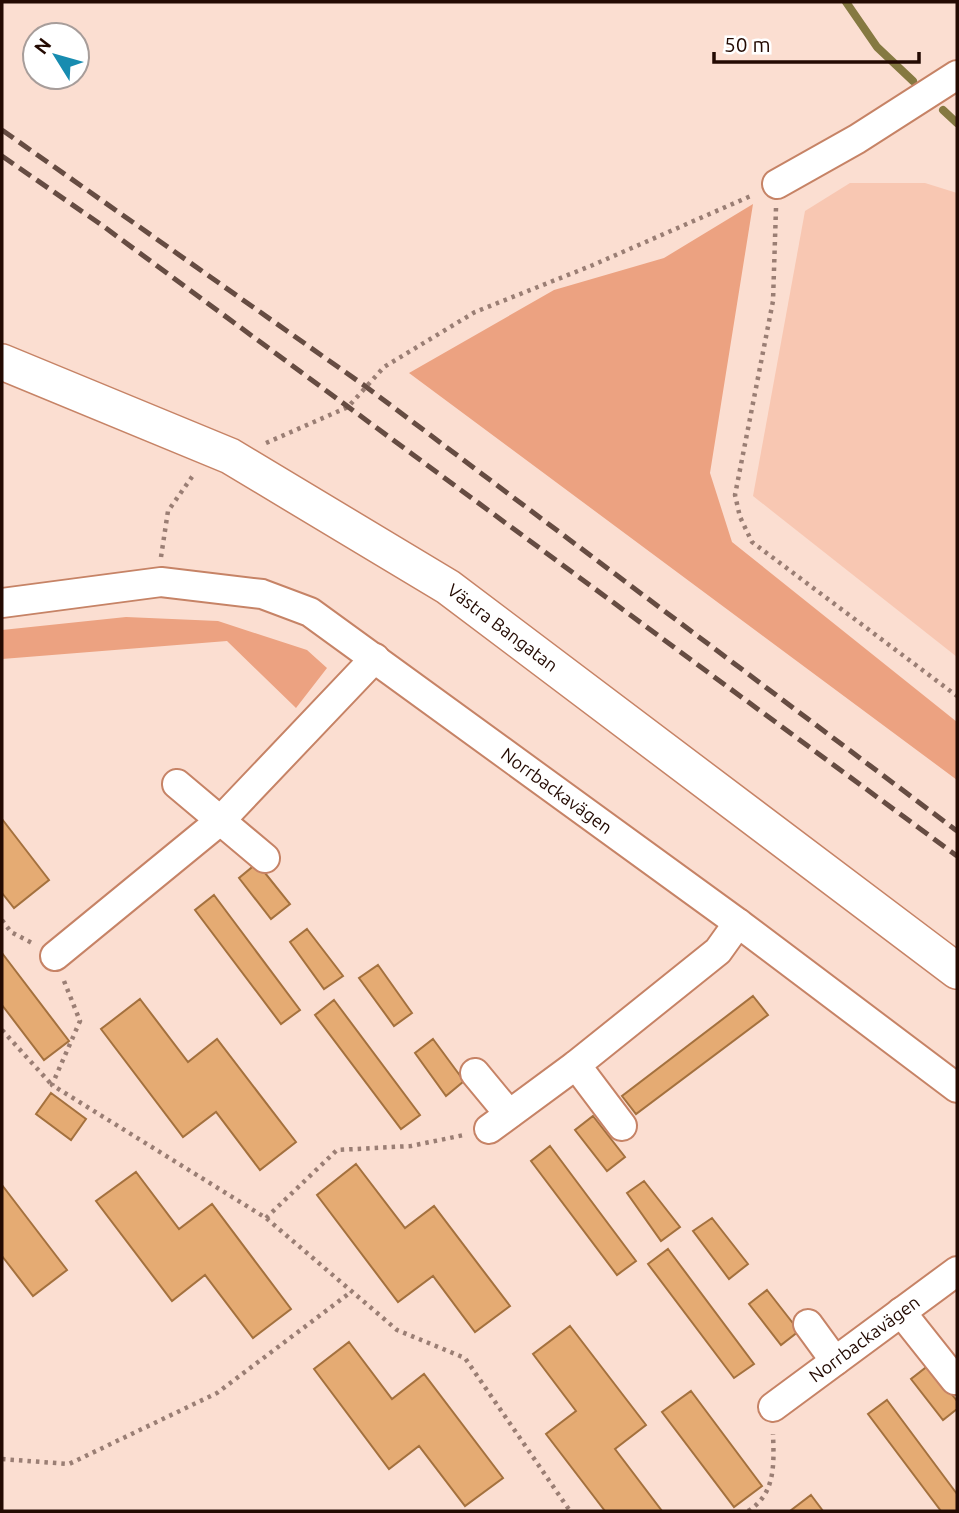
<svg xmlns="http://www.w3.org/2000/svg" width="959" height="1513" font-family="Ubuntu,sans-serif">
  <rect width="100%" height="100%" fill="#fbded1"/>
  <path fill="#f8c7b2" d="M850 183H925L957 193V657L753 496 805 211Z"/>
  <path fill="#eca281" d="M753 204 710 473 732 542 957 722V780L409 373 554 290 664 258Z
    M126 617 218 621 307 650 327 668 296 708 227 641 2 659V630Z"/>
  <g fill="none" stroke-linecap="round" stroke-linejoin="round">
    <path stroke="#857941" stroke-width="8" d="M846 2 877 47 913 81
      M943 110 957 123"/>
  </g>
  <path fill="#e5ab73" stroke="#a4713e" stroke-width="2" d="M2 819 49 880 14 908 2 893Z
    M257 863 290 904 271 919 239 878Z
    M214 895 300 1010 281 1024 195 910Z
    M307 929 343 976 324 989 290 942Z
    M2 953 69 1041 44 1060 2 1005Z
    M378 965 412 1013 394 1026 359 978Z
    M753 996 768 1015 636 1114 622 1096Z
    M140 999 188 1062 217 1039 296 1142 260 1170 216 1112 183 1137 101 1029Z
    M334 1000 420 1115 401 1129 315 1015Z
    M433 1039 464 1081 446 1096 415 1053Z
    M51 1093 86 1119 71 1140 36 1114Z
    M593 1116 625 1157 607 1171 575 1130Z
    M550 1146 636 1261 617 1275 531 1161Z
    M356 1164 405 1228 434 1206 510 1306 475 1332 433 1276 398 1302 317 1195Z
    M136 1172 179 1229 212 1204 291 1309 253 1338 205 1275 172 1301 96 1201Z
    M644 1181 680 1227 661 1241 627 1193Z
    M2 1185 67 1270 33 1296 2 1256Z
    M712 1218 748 1264 729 1279 693 1231Z
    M668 1249 754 1364 734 1378 648 1264Z
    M767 1290 799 1331 781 1345 749 1304Z
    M570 1326 646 1425 615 1449 662 1511H605L546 1434 576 1411 533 1354Z
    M349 1342 392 1399 424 1374 503 1478 465 1506 419 1446 389 1469 314 1369Z
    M929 1365 957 1401V1409L943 1420 911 1379Z
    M691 1391 762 1486 734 1507 662 1412Z
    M887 1400 957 1494V1511H941L868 1414Z
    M811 1495 823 1511H790Z"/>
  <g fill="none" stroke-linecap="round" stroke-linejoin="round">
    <g stroke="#c68366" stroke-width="32">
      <g id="minor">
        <path d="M777 184 857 139 957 75"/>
        <path id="s1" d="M2 603 161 582 262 594 310 612 738 923 957 1088"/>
        <path d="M177 784 265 858"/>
        <path d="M55 956 221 820 375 658"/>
        <path d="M576 1065 622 1126"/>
        <path d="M475 1073 509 1114"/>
        <path d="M489 1129 576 1065 718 951 738 923"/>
        <path d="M901 1312 955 1380"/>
        <path d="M808 1324 835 1361"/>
        <path id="s2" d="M773 1407 957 1271"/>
      </g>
    </g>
    <g stroke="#c68366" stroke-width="38">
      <g id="tertiary">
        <path id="s3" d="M2 362 230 456 448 587 957 971"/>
      </g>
    </g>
    <path stroke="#9a7e74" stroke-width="4.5" stroke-dasharray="3.5 5" stroke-linecap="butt" d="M776 208 773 301 735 495 740 517 752 542 957 696
      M266 443 348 407 384 367 475 312 593 265 753 195
      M161 557 168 511 194 474
      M2 920 11 932 34 944
      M64 981 80 1021 52 1085 266 1218 397 1330 465 1358 570 1511
      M2 1030 52 1085
      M266 1218 337 1150 411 1146 464 1135
      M2 1459 69 1464 217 1393 351 1292
      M748 1511C776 1494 774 1463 773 1434"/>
    <use href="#minor" stroke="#fff" stroke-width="28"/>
    <use href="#tertiary" stroke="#fff" stroke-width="35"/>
    <path stroke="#664c42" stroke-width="5" stroke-dasharray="14 7" stroke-linecap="butt" d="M2 130 365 386 957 831
      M2 156 103 226 957 856"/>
  </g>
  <g text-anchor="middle" stroke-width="7" stroke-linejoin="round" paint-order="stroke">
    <g font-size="18" fill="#230a02" stroke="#fff">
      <text dy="6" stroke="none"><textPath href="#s3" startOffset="569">Västra Bangatan</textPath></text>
      <text dy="6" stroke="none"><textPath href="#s1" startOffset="618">Norrbackavägen</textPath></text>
      <text dy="6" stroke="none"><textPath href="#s2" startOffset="114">Norrbackavägen</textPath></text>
    </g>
  </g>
  <rect width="959" height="1513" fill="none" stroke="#230a02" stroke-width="7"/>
  <g transform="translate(56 56) rotate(307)"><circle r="33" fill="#ffffff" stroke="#a79d9a" stroke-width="2"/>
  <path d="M0-5L12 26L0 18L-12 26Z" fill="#178cb0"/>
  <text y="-10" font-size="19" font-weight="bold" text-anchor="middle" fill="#230a02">N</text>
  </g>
  <path d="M714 52v10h205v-10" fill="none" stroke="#230a02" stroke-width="3.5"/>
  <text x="724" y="52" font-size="21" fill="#230a02" stroke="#ffffff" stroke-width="5" paint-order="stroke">50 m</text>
</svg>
